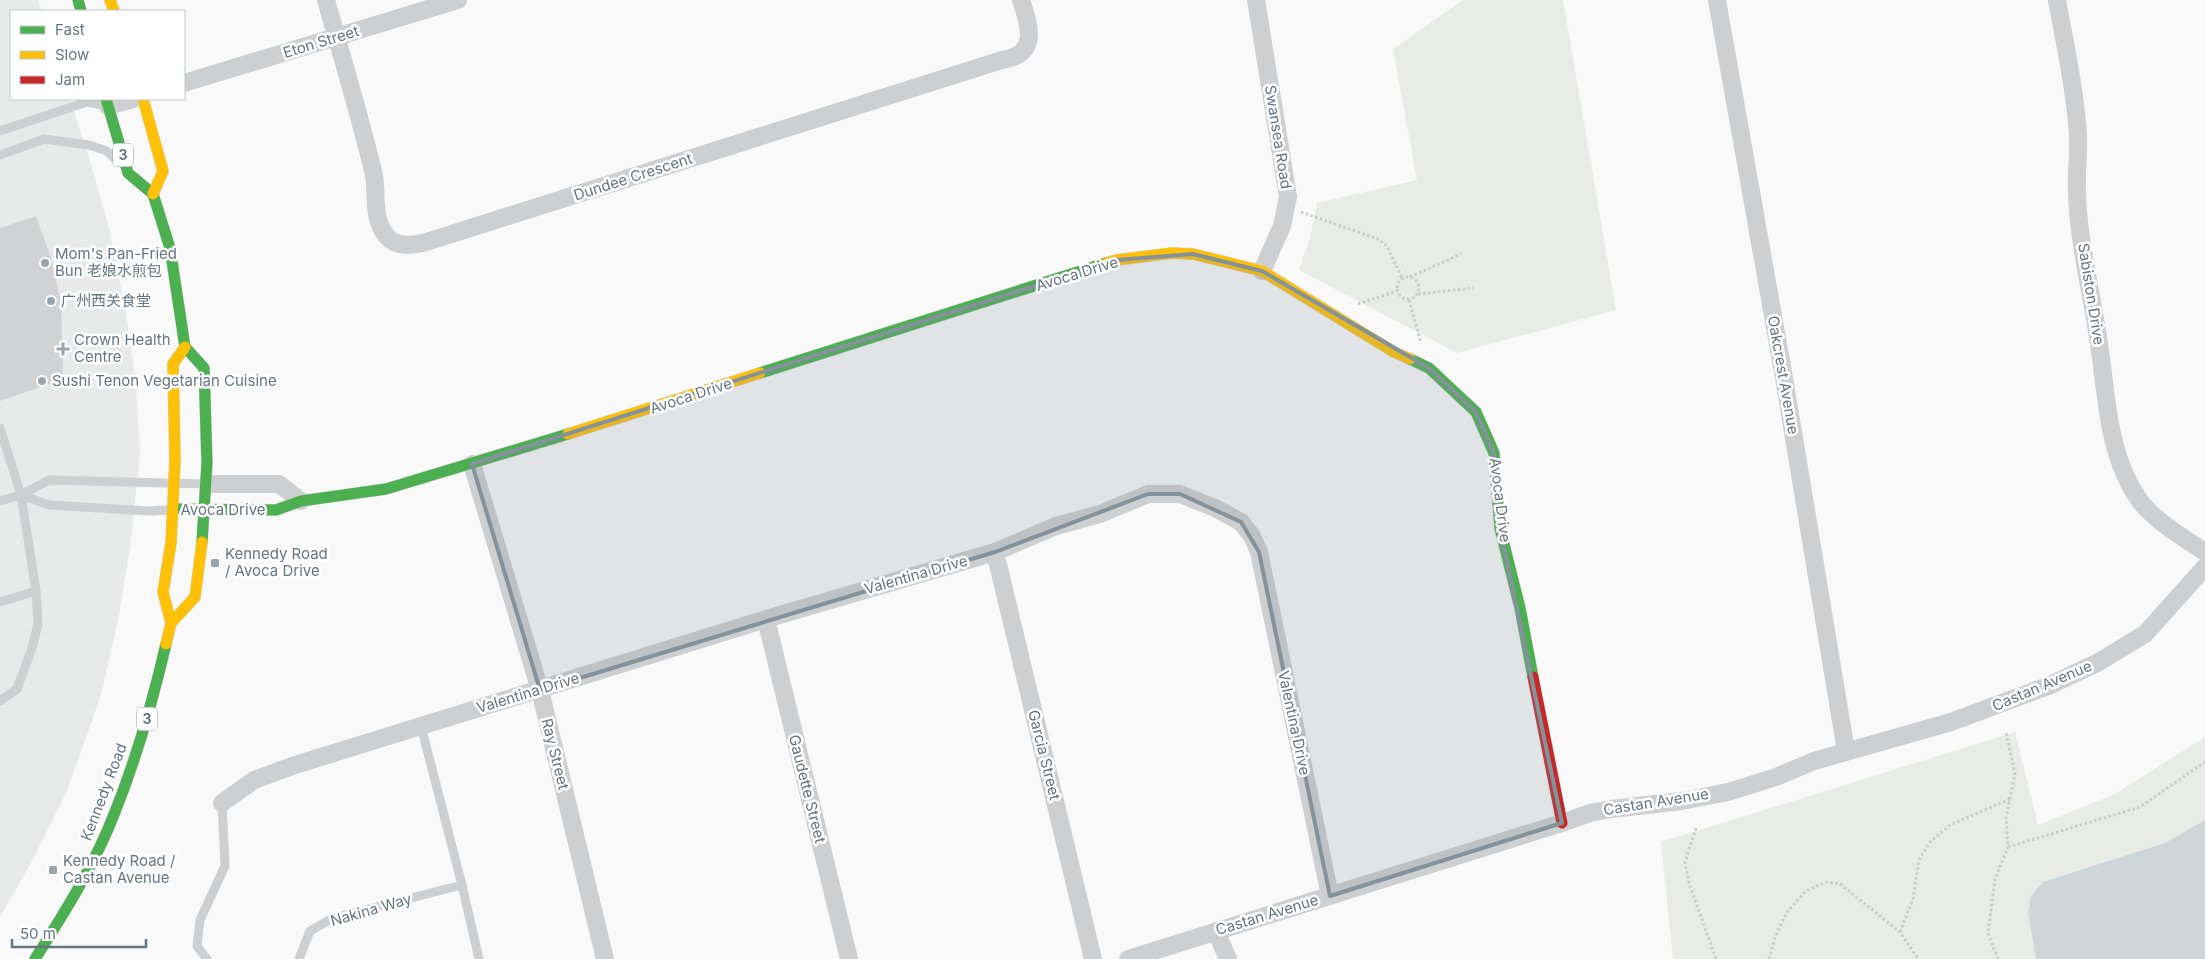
<svg xmlns="http://www.w3.org/2000/svg" width="2205" height="959" font-family="Inter,'Noto Sans SC',sans-serif">
  <rect width="100%" height="100%" fill="#f9f9f9"/>
  <path fill="#e8e9e9" d="M0 0H38L42 11H11V99H70L90 161 109 228 125 308 136 382 140 451 131 540 118 620 100 698 66 793 31 863 0 917Z"/>
  <path fill="#e8ebe6" d="M1463 0H1563L1616 310 1457 353 1299 270 1310 238 1317 203 1417 180 1393 49Z
    M2015 732 2038 825 2115 794 2205 737V959H1673L1661 842Z"/>
  <path fill="#ced6d9" d="M2205 820V959H2036L2028 912 2031 896 2043 882 2165 843Z"/>
  <path fill="#d0d2d3" d="M36 216 50 255 61 302 63 379 0 401V228Z"/>
  <g fill="none" stroke-linecap="round" stroke-linejoin="round">
    <g stroke="#d5d6d7" stroke-width="12">
      <path id="fast" d="M78 0 81 11
        M106 99 128 173 153 194 170 248 185 347 204 368 207 463 202 542
        M1410 359 1429 368 1476 412 1494 453 1500 528 1520 608 1533 677
        M760 373 1106 263
        M173 509 276 510 301 501 386 489 568 434
        M35 959C65 912 95 864 115 812 137 757 153 700 166 644"/>
    </g>
    <g stroke="#d5d6d7" stroke-width="12">
      <path id="slow" d="M110 0 114 11
        M143 99 163 171 153 194
        M1106 263 1116 260 1172 253 1193 254 1262 271 1394 352 1410 359
        M568 434 760 373
        M171 623 195 597 202 542
        M166 644 171 623 163 592 171 543 175 460 173 364 185 347"/>
    </g>
    <g stroke="#d5d6d7" stroke-width="12">
      <path id="jam" d="M1533 677 1562 823"/>
    </g>
    <path stroke="#cbcccd" stroke-width="3" stroke-dasharray="2.5 2.5" stroke-linecap="butt" d="M1301 212 1378 239 1387 246 1402 278
      M1410 277 1461 254
      M1397 288a11 11 0 1 1 22 0a11 11 0 1 1-22 0Z
      M1418 294 1474 288
      M1409 300 1421 343
      M1358 304 1397 291
      M1696 828 1685 862 1689 883 1716 959
      M2008 847 2140 807 2205 762
      M1900 932 1913 899 1919 860 1931 841 1950 825 2010 799
      M1769 959 1775 937 1787 912 1806 891 1826 882 1840 884 1900 932 1918 959
      M1998 959 1988 933 1995 879 2008 847 2006 818 2015 774 2006 732"/>
    <path stroke="#cecfd0" stroke-width="9" d="M0 131 87 102 103 105
      M0 155 44 139 89 145 107 151 115 159
      M0 428 21 495 36 591 0 602
      M21 495 49 505 149 511 169 510
      M0 501 21 495 49 480 204 484
      M0 701 17 689 32 648 38 624 36 591
      M421 726 462 885 479 959
      M207 959 197 946 200 920 225 866 222 803
      M299 959 310 931 333 918 462 885"/>
    <path stroke="#cecfd0" stroke-width="18" d="M326 0C342 57 359 113 373 171 378 190 372 214 383 231 392 247 407 246 423 243L1002 60C1039 54 1030 27 1021 0
      M1256 0 1288 197 1282 226 1262 271
      M1717 0 1784 378 1846 751
      M2057 0C2065 45 2075 89 2078 135 2079 153 2076 173 2077 191 2078 241 2091 289 2098 337 2107 392 2106 454 2140 501 2154 520 2185 539 2205 552
      M184 83 458 0
      M108 106 133 99
      M472 464 540 690 605 959
      M207 484H279L301 501
      M995 552 1093 959
      M766 619 849 959
      M222 803 254 780 295 765 766 619 995 552 1056 526 1100 514 1148 494H1180L1215 508 1241 522 1252 536 1259 552 1330 896
      M1216 931 1228 959
      M1128 959 1562 823 1590 813 1611 809 1682 801 1728 792 1776 777 1814 761 1951 722 2048 686 2097 663 2145 634 2205 567"/>
    <use href="#fast" stroke="#4caf50" stroke-width="11"/>
    <use href="#slow" stroke="#ffc107" stroke-width="11"/>
    <use href="#jam" stroke="#c62828" stroke-width="11"/>
  </g>
  <path fill="#84929c" fill-opacity="0.2" stroke="#84929c" stroke-width="4" stroke-linejoin="round" d="M1193 254 1262 271 1429 368 1476 412 1494 453 1500 528 1562 823 1330 896 1259 552 1241 522 1180 494H1148L995 552 540 690 472 464 1116 260Z"/>
  <g fill="#99a4ac" stroke="#fff" stroke-width="2">
    <circle cx="45" cy="263" r="5"/>
    <circle cx="51" cy="301" r="5"/>
    <path d="M60.5 341.5h5v5h5v5h-5v5h-5v-5h-5v-5h5z"/>
    <circle cx="42" cy="381" r="5"/>
    <rect x="210" y="558" width="10" height="10" rx="2.5"/>
    <rect x="48" y="865" width="10" height="10" rx="2.5"/>
  </g>
  <g text-anchor="middle" stroke-width="5" stroke-linejoin="round" paint-order="stroke">
    <g fill="#fff" stroke="#939fa8" stroke-width="1">
      <rect x="113" y="143.5" width="20" height="23" rx="4"/>
      <rect x="137" y="707.5" width="20" height="23" rx="4"/>
    </g>
    <g font-size="14" font-weight="bold" fill="#657683">
      <text x="123" y="160">3</text>
      <text x="147" y="724">3</text>
    </g>
    <g font-size="15" fill="#657683" stroke="#fff">
      <text transform="translate(321 42) rotate(-17)" y="5">Eton Street</text>
      <text transform="translate(1278 137) rotate(81)" y="5">Swansea Road</text>
      <text transform="translate(633 177) rotate(-18)" y="5">Dundee Crescent</text>
      <text transform="translate(1077 274) rotate(-17)" y="5">Avoca Drive</text>
      <text transform="translate(2091 294) rotate(81)" y="5">Sabiston Drive</text>
      <text transform="translate(1783 375) rotate(80)" y="5">Oakcrest Avenue</text>
      <text transform="translate(691 396) rotate(-18)" y="5">Avoca Drive</text>
      <text transform="translate(1500 500) rotate(83)" y="5">Avoca Drive</text>
      <text x="223" y="515">Avoca Drive</text>
      <text transform="translate(916 575) rotate(-16)" y="5">Valentina Drive</text>
      <text transform="translate(2042 686) rotate(-23)" y="5">Castan Avenue</text>
      <text transform="translate(528 693) rotate(-17)" y="5">Valentina Drive</text>
      <text transform="translate(1294 723) rotate(78)" y="5">Valentina Drive</text>
      <text transform="translate(555 754) rotate(76)" y="5">Ray Street</text>
      <text transform="translate(1044 755) rotate(76)" y="5">Garcia Street</text>
      <text transform="translate(807 789) rotate(76)" y="5">Gaudette Street</text>
      <text transform="translate(104 792) rotate(-69)" y="5">Kennedy Road</text>
      <text transform="translate(1656 802) rotate(-9)" y="5">Castan Avenue</text>
      <text transform="translate(371 910) rotate(-16)" y="5">Nakina Way</text>
      <text transform="translate(1267 915) rotate(-17)" y="5">Castan Avenue</text>
    </g>
    <g font-size="15" fill="#657683" stroke="#fff" text-anchor="start">
      <text x="55" y="259">Mom's Pan-Fried<tspan x="55" dy="17">Bun 老娘水煎包</tspan></text>
      <text x="61" y="306">广州西关食堂</text>
      <text x="74" y="345">Crown Health<tspan x="74" dy="17">Centre</tspan></text>
      <text x="52" y="386">Sushi Tenon Vegetarian Cuisine</text>
      <text x="225" y="559">Kennedy Road<tspan x="225" dy="17">/ Avoca Drive</tspan></text>
      <text x="63" y="866">Kennedy Road /<tspan x="63" dy="17">Castan Avenue</tspan></text>
    </g>
  </g>
  <rect x="10" y="10" width="175" height="90" fill="#ffffff" stroke="#c1c8cd"/>
  <rect x="20" y="26" width="25" height="8" fill="#4caf50" stroke="#c1c8cd"/>
  <text x="55" y="35" font-size="15" fill="#657683">Fast</text>
  <rect x="20" y="51" width="25" height="8" fill="#ffc107" stroke="#c1c8cd"/>
  <text x="55" y="60" font-size="15" fill="#657683">Slow</text>
  <rect x="20" y="76" width="25" height="8" fill="#c62828" stroke="#c1c8cd"/>
  <text x="55" y="85" font-size="15" fill="#657683">Jam</text>
  <path d="M12 939v8h134v-8" fill="none" stroke="#657683" stroke-width="2.5"/>
  <text x="20" y="939" font-size="15" fill="#657683" stroke="#ffffff" stroke-width="4" paint-order="stroke">50 m</text>
</svg>
